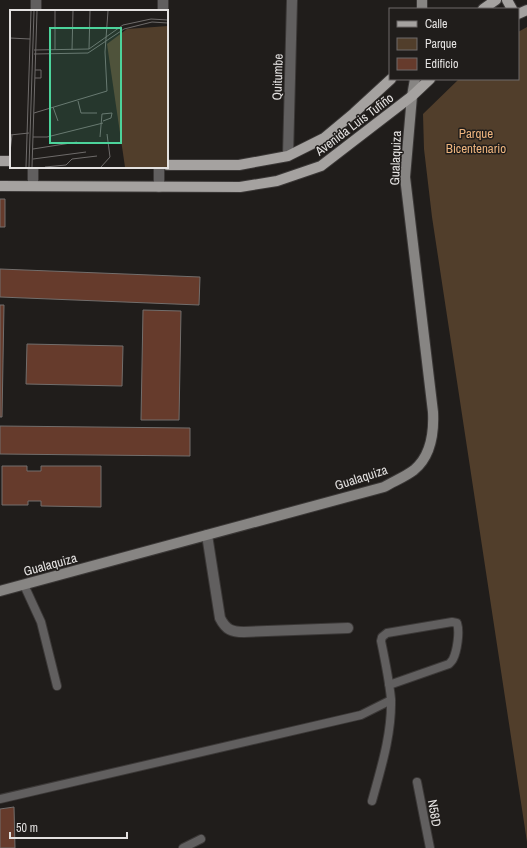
<svg xmlns="http://www.w3.org/2000/svg" width="527" height="848" font-family="'Archivo Narrow',sans-serif">
  <rect width="100%" height="100%" fill="#201d1b"/>
  <path fill="#513e2b" d="M527 27V842L432 217 424 149 423 114 459 79H518V32Z"/>
  <path fill="#663b2c" stroke="#726e6c" d="M0 199H5V227H0Z
    M0 269 200 277 199 305 0 297Z
    M0 305H4L2 417H0Z
    M143 310 181 311 179 420H141Z
    M27 344 123 346 122 386 26 384Z
    M0 426 190 428V456L0 454Z
    M2 466H27V471H41V466H101V507L41 506V501H28V505H2Z
    M14 807 15 848H0V809Z"/>
  <g fill="none" stroke-linecap="round" stroke-linejoin="round">
    <g stroke="#3b3837" stroke-width="10">
      <path id="lane" d="M24 585 41 622 57 686
        M417 782 430 848
        M0 799 361 715 391 700
        M372 801C381 768 392 734 391 699 389 679 385 660 381 641L382 637 387 633 452 622 457 623C460 632 457 651 453 659 453 660 449 664 449 664L389 685
        M183 848 201 839"/>
    </g>
    <g stroke="#3b3837" stroke-width="12">
      <path id="street" d="M36 11V0
        M163 11V0
        M288 156 292 0
        M33 186V167
        M159 187V167
        M207 535 220 618C226 630 232 632 244 632L348 628"/>
    </g>
    <g stroke="#3b3837" stroke-width="12">
      <path id="secondary" d="M422 9V0
        M0 591 384 487C394 481 405 477 414 470 431 456 434 432 433 412L405 177 412 96 415 79"/>
    </g>
    <g stroke="#3b3837" stroke-width="12">
      <path id="primary" d="M507 0 512 9
        M483 9 496 0
        M518 14 527 10
        M0 161H11
        M167 165H239L288 156 324 138 354 113 391 79
        M0 186 240 187 277 181 321 166 412 96 430 79"/>
    </g>
    <use href="#lane" stroke="#615f5f" stroke-width="8"/>
    <use href="#street" stroke="#615f5f" stroke-width="10"/>
    <use href="#secondary" stroke="#878583" stroke-width="10"/>
    <use href="#primary" stroke="#a5a2a0" stroke-width="10"/>
  </g>
  <g text-anchor="middle" stroke-width="3" stroke-linejoin="round" paint-order="stroke">
    <g font-size="13" fill="#e3e1e0" stroke="#201d1b">
      <text transform="translate(277 77) rotate(-88)" y="5">Quitumbe</text>
      <text transform="translate(354 124) rotate(-37)" y="5">Avenida Luis Tufiño</text>
      <text transform="translate(395 158) rotate(-88)" y="5">Gualaquiza</text>
      <text transform="translate(361 477) rotate(-18)" y="5">Gualaquiza</text>
      <text transform="translate(50 564) rotate(-15)" y="5">Gualaquiza</text>
      <text transform="translate(435 813) rotate(80)" y="5">N58D</text>
    </g>
    <g font-size="13" fill="#ecb37d" stroke="#201d1b">
      <text x="476" y="138">Parque<tspan x="476" dy="15">Bicentenario</tspan></text>
    </g>
  </g>
  <g transform="translate(10 10)">
    <rect width="158" height="158" fill="#201d1b"/>
    <path d="M158 16V157H115L97 34 117 19Z" fill="#513e2b"/>
    <path fill="none" stroke="#6e6b6a" stroke-width="1" d="M0 28 20 29M79 39 80 1M24 40 79 39 113 15 141 9 158 10M45 40V1M62 40 63 1M24 44 78 43 114 19 142 12 158 13M25 68H31V60H25M68 91 71 103H87M43 97 48 111M24 103 97 81 95 42 98 1M0 125 19 123M23 127H37L93 113M90 127 92 104 102 103 101 108 93 111M23 139 67 132M0 142 2 125M23 149 76 142M16 157 21 1M19 157 24 1M22 157 27 1M35 157 56 155 62 149 87 146M91 157 100 147 97 124"/>
    <path fill="#4cd39b" fill-opacity="0.15" stroke="#4cd39b" stroke-width="2" d="M40 18H111V133H40Z"/>
    <rect width="158" height="158" fill="none" stroke="#e3e1e0" stroke-width="2"/>
  </g>
  <rect x="389" y="8" width="130" height="72" fill="#201d1b" stroke="#6e6b6a"/>
  <rect x="397" y="21" width="20" height="6" fill="#a5a2a0" stroke="#6e6b6a"/>
  <text x="425" y="28" font-size="12" fill="#e3e1e0">Calle</text>
  <rect x="397" y="38" width="20" height="12" fill="#513e2b" stroke="#6e6b6a"/>
  <text x="425" y="48" font-size="12" fill="#e3e1e0">Parque</text>
  <rect x="397" y="58" width="20" height="12" fill="#663b2c" stroke="#6e6b6a"/>
  <text x="425" y="68" font-size="12" fill="#e3e1e0">Edificio</text>
  <path d="M10 832v6h117v-6" fill="none" stroke="#e3e1e0" stroke-width="2"/>
  <text x="16" y="832" font-size="12" fill="#e3e1e0" stroke="#201d1b" stroke-width="3" paint-order="stroke">50 m</text>
</svg>
